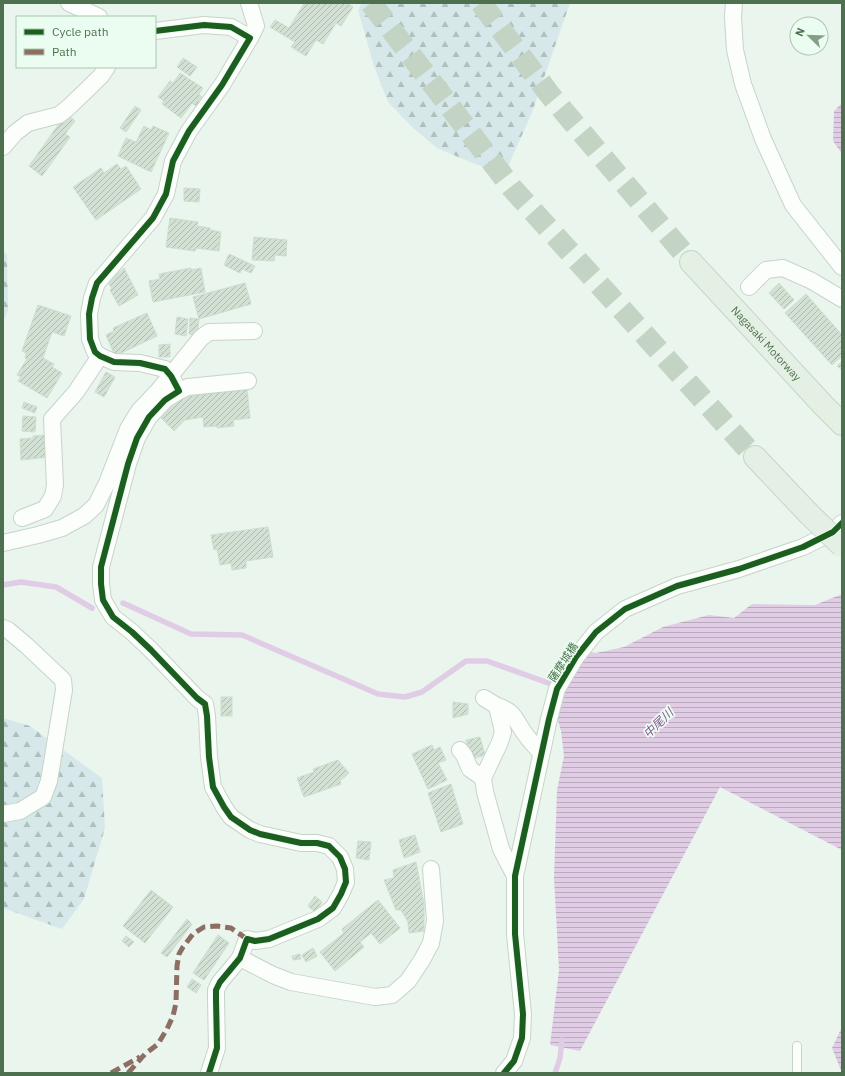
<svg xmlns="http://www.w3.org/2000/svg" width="845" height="1076" font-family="'IBM Plex Sans','Noto Sans JP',sans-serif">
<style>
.forest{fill:url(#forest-firs)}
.water{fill:url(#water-rules)}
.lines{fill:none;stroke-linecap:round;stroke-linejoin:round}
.stream{stroke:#e0cde5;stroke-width:5.5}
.building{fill:url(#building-hatch);stroke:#cdddcf}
.highway-tunnel{stroke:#c3d4c5;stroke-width:22;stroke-dasharray:22 11;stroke-linecap:butt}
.lane-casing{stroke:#c7d4c9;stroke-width:10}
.street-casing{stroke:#c7d4c9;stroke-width:18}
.highway-casing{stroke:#c7d4c8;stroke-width:24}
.lane{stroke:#fcfefc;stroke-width:8}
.street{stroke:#fcfefc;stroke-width:16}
.highway{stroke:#e5f0e5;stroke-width:22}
.highway-bridge-casing{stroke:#c7d4c8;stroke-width:24;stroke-linecap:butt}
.highway-bridge{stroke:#e5f0e5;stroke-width:22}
.quiet{stroke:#8d6e63;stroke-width:5;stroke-dasharray:10 5;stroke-linecap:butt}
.cycleway-casing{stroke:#ebfdf0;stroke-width:8}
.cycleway{stroke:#1b5e20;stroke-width:6}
.labels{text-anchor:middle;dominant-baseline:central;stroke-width:3.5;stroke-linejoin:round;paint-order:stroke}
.street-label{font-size:11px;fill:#4d714e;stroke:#ebfdf0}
.water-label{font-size:12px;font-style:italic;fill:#8b5396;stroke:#ebfdf0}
</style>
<defs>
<pattern id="forest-firs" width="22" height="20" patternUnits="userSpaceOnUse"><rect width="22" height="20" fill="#d6e8e9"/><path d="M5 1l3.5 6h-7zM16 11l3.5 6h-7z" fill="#b0c0bf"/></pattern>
<pattern id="water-rules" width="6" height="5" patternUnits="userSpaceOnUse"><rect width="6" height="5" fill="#e0cde5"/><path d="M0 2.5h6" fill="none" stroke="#b8abbc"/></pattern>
<pattern id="building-hatch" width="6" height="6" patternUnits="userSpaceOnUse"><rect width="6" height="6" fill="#d2e1d4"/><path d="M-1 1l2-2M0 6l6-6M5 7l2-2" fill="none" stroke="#adbbae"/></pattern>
</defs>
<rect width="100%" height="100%" fill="#eaf5ed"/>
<g class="forest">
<path d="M362,3H570L531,115L505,173L475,164L437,148L412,127L388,102L374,66L358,10Z"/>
<path d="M3,251L7,255L8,310L3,322Z"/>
<path d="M3,718L30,726L102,778L105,828L84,899L62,929L3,908Z"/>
</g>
<g class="water">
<path d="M842,103V154L833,141L834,111Z"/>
<path d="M842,594V850L720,787L580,1051L550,1045L559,970L554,878L557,790L564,756L561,731L549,689L557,669L572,656L585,652L596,653L624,647L663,627L709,615L734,618L752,604L815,605Z"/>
<path d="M842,1027V1073L832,1048Z"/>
</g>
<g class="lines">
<g class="stream">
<path d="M3,585L21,582L56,587L92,608"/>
<path d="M123,603L191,634L242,635L378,694L405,697L422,692L466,661H487L551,684"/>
<path d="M555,1073L560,1058L562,1040"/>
</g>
</g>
<g class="building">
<path d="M302,3H347L353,7L341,26L336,23L323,44L316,40L306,56L291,47L295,42L270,27L275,20L289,28L304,4Z"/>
<path d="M183,58L197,67L190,76L177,67Z"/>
<path d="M180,73L203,88L199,94L202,97L196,106L192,103L181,118L162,104L164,101L158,97L170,81L173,83Z"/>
<path d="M135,106L141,110L126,132L120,128Z"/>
<path d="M66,114L75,121L65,134L70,137L42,176L29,166Z"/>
<path d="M144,126L151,130L153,126L169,133L151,172L118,156L126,138L136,142Z"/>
<path d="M117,164L121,169L126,166L141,189L96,220L73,187L101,168L104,173Z"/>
<path d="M184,188L200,189L199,202L184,201Z"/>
<path d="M170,218L198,222L197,226L210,228V230L221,232L219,251L196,248L195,251L166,247Z"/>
<path d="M254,237L287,240L286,256L275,255L274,261L252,260Z"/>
<path d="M229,254L255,266L251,273L242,269L240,273L224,265Z"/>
<path d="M124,268L138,295L119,306L110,290L112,289L108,282Z"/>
<path d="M191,268V270L201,268L205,292L153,302L149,281L160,279L159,274Z"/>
<path d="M245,283L251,304L199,319L193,297Z"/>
<path d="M779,283L794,300L784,309L769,293Z"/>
<path d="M806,294L842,335V356L832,365L785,313Z"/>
<path d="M38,305L71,316L64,336L52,332L43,358L54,364L52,367L62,373L47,398L18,381L21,377L17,375L27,359L25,358L26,353L22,351Z"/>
<path d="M147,313L157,336L115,356L106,335L114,331L113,328Z"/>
<path d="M177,317L188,319L186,336L175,334Z"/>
<path d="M190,318L199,319L197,335L189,334Z"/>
<path d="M170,344V357H159V345Z"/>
<path d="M842,361V370L837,366Z"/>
<path d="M106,372L115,377L104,397L95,392Z"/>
<path d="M247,389L250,418L233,420L234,426L217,428V426L204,427L203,417L185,420L174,431L161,418L181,397Z"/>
<path d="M24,402L37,407L35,413L22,408Z"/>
<path d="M23,416L36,417L35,432L22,431Z"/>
<path d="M47,435L49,457L21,460L20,439L33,438V436Z"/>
<path d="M268,527L273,557L246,561V568L232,570L231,563L220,565L217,549L214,550L211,535Z"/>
<rect x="221" y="697" width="11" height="19"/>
<path d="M453,702L468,704V714L453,718Z"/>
<path d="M480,737L485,755L471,759L466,740Z"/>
<path d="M432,745L434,750L440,747L446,760L438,763L447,780L428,789L412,754Z"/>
<path d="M338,760L349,773L340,781L341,784L304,797L297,778L314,772L313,769Z"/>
<path d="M451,784L463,824L441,832L428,793Z"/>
<path d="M415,835L420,852L404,858L399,840Z"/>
<path d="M358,841L371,842L369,860L356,858Z"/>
<path d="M416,862L424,904V931L409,933L408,922L401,910H396L384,880L394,878L393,870Z"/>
<path d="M151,890L173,907L145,943L123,926Z"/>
<path d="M315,896L322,902L315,912L308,906Z"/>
<path d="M378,900L400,928L380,944L371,933L360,942L364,947L335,971L320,952L344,933L342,929Z"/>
<path d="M187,919L192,924L167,957L161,953Z"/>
<path d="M218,935L229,943L204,980L193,973Z"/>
<path d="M126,936L134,942L129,947L122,941Z"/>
<path d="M313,948L317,956L306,962L302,955Z"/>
<path d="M300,954L301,959L293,960L292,956Z"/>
<path d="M192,979L201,985L196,993L187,987Z"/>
</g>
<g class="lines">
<g class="highway-tunnel">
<path d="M371,3L512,188L755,457"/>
<path d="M481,3L550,95L691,262"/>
</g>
<defs>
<path id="lane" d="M797,1046V1073"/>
<g id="street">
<path d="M69,3L99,17"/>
<path d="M249,3L256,26L250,38"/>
<path d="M734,3L733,17L735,50L743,84L763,139L793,205L842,267"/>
<path d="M155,31L204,25L231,27L250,38L222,85L189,131L173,161L166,194L153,218L97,283L92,298L89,314L90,339L95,352L100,356L114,362L140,363L165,369L171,376L179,391L165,400L149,417L137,438L128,464L101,567V584L103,600L113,617L132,632L151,650L197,698L205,704L207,716L209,757L213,787L224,807L231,817L250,830L260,834L301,843H317L329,846L340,857L345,869L346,882L341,894L333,908L318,919L269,939L255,941L247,939L240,958L220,982L216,990V999L217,1048L209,1073"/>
<path d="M3,147L15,133L28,123L59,115L69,107L101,76L107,67"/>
<path d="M749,287L766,270L783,268L812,281L842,299"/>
<path d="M179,391L188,387L248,381"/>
<path d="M22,518L45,509L53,496L55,485L52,419L76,392L100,356"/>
<path d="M3,543L38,535L62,528L84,516L96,505L107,483L128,429L139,411L158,391L201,338L209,332L254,331"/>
<path d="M3,628L8,630L27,646L63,680L64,690L49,781L43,797L20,811L3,814"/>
<path d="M484,698L497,706L503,732L500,742L483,778L485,792L501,849L515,876"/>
<path d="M497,706C514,711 514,718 523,731C528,739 535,746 541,753"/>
<path d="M460,750L464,755L470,769L483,778"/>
<path d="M240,958L273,975L291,982L375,997L392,995L408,981L422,960L431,943L435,921L431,869"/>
<path d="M504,1073L514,1061L522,1038L523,1014L515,934V876L549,719L557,689L576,657L596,632L625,609L677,586L739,569L803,547L833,532L842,523"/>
</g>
<g id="highway">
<path id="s1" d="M691,262L824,406L842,424"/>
<path d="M755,457L808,513"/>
</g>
</defs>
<use href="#lane" class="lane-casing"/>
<use href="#street" class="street-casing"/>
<use href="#highway" class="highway-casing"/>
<use href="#lane" class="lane"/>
<use href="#street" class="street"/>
<use href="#highway" class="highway"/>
<defs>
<path id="highway-bridge" d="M808,513L842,546"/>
</defs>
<use href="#highway-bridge" class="highway-bridge-casing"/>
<use href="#highway-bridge" class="highway-bridge"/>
<g class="quiet">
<path d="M111,1073L140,1057"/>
<path d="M128,1073L145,1054L158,1044L167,1029L173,1016L176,1003L177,966L179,954L183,947L193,934L204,927L217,926L231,928L247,939"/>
</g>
<defs>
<g id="cycleway">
<path d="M155,31L204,25L231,27L250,38L222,85L189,131L173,161L166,194L153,218L97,283L92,298L89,314L90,339L95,352L100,356L114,362L140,363L165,369L171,376L179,391L165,400L149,417L137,438L128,464L101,567V584L103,600L113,617L132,632L151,650L197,698L205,704L207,716L209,757L213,787L224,807L231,817L250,830L260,834L301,843H317L329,846L340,857L345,869L346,882L341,894L333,908L318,919L269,939L255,941L247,939L240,958L220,982L216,990V999L217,1048L209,1073"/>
<path d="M504,1073L514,1061L522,1038L523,1014L515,934V876L549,719L557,689L576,657L596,632L625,609L677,586L739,569L803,547L833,532L842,523"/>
</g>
</defs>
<use href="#cycleway" class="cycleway-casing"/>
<use href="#cycleway" class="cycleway"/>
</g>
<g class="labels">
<g class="street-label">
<text stroke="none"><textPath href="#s1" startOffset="111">Nagasaki Motorway</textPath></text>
<text transform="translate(563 662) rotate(-57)">薩摩城橋</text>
</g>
<g class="water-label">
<text transform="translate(658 723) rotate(-44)">中尾川</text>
</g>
</g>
<rect width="845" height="1076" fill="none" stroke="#4d714e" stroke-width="8"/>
<rect x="16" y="16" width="140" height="52" fill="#ebfdf0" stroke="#acc5af"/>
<rect x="24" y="29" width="20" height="6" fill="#1b5e20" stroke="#acc5af"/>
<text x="52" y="36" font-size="12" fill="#4d714e">Cycle path</text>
<rect x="24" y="49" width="20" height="6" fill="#8d6e63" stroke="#acc5af"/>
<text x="52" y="56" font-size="12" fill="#4d714e">Path</text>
<g transform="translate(809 36) rotate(293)"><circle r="19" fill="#ebfdf0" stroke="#acc5af"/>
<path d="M0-3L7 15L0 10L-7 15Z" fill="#849f86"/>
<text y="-6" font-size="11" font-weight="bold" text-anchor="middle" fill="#4d714e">N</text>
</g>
</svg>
